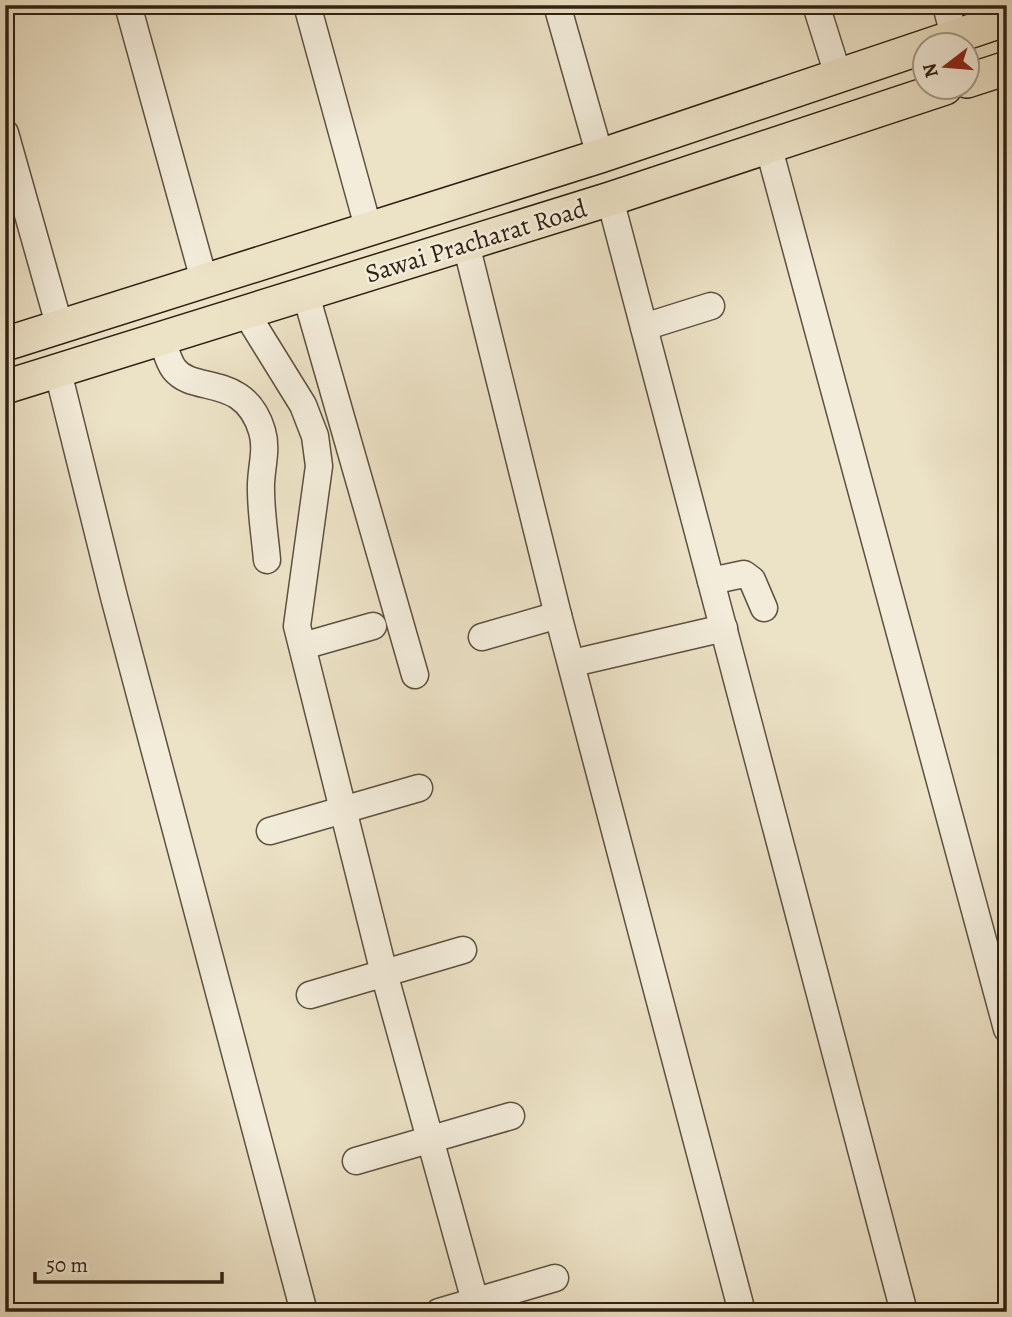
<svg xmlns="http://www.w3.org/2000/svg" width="1012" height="1317" font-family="Alegreya,serif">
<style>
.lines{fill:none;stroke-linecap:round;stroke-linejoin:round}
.minor-casing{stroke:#5e5140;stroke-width:29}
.major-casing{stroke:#2f2113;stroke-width:36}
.minor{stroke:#f3ecda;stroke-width:26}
.major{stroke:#ece2c6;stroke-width:33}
.labels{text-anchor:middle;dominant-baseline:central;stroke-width:5;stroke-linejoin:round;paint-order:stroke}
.street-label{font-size:26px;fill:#2f2113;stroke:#f3ecda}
</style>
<rect width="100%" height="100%" fill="#ece2c6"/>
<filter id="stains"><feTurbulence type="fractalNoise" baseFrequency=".00286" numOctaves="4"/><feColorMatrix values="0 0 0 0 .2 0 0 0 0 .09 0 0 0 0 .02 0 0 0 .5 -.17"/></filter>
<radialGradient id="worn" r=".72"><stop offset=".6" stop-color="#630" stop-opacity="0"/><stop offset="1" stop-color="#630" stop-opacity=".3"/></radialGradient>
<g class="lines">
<defs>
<g id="minor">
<path d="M128,5L204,280"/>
<path d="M307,5L368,227"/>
<path d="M557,5L600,156"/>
<path d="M816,5L838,75"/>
<path d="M946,5L954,36"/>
<path d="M5,133L60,328"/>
<path d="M768,145L1007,1029"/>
<path d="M610,199L904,1312"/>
<path d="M466,244L558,615L742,1312"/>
<path d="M306,295L415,675"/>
<path d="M246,313L303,405L315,436L319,466L297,626L384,973L478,1312"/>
<path d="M644,327L711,306"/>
<path d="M162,339C165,348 168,361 174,369C194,395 244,372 262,431C268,451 260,470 261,490C261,513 265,537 267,560"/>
<path d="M58,372L114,597L304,1312"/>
<path d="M711,581L744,574L752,580L764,608"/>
<path d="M482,637L558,615"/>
<path d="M303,646L373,626"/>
<path d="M573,663L724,628"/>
<path d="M270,831L419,788"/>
<path d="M310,995L463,950"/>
<path d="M356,1161L511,1116"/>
<path d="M439,1312L555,1278"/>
</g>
<g id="major">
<path d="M967,81L1007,68"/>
<path d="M5,344L600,156L1007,19"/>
<path d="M5,387L610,199L945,88"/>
</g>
</defs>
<use href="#minor" class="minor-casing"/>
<use href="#major" class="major-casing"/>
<use href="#minor" class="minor"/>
<use href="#major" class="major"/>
</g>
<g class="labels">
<g class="street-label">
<text transform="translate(476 241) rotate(-17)">Sawai Pracharat Road</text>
</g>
</g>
<rect width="1012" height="1317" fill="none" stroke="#ece2c6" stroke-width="28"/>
<rect x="7" y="7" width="998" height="1303" fill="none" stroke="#2f2113" stroke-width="3.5"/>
<rect x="14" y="14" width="984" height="1289" fill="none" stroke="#2f2113" stroke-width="2"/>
<g transform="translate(946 66) rotate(254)"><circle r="33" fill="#f3ecda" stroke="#a59b8a" stroke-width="2"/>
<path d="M0-5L12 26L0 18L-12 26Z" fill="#8f2418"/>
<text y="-10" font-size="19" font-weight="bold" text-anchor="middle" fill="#2f2113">N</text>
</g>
<path d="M35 1272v10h187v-10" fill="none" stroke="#2f2113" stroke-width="3.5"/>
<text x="46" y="1272" font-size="21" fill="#2f2113" stroke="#f3ecda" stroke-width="5" paint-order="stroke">50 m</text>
<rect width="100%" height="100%" filter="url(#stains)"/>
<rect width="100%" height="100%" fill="url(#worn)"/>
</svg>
